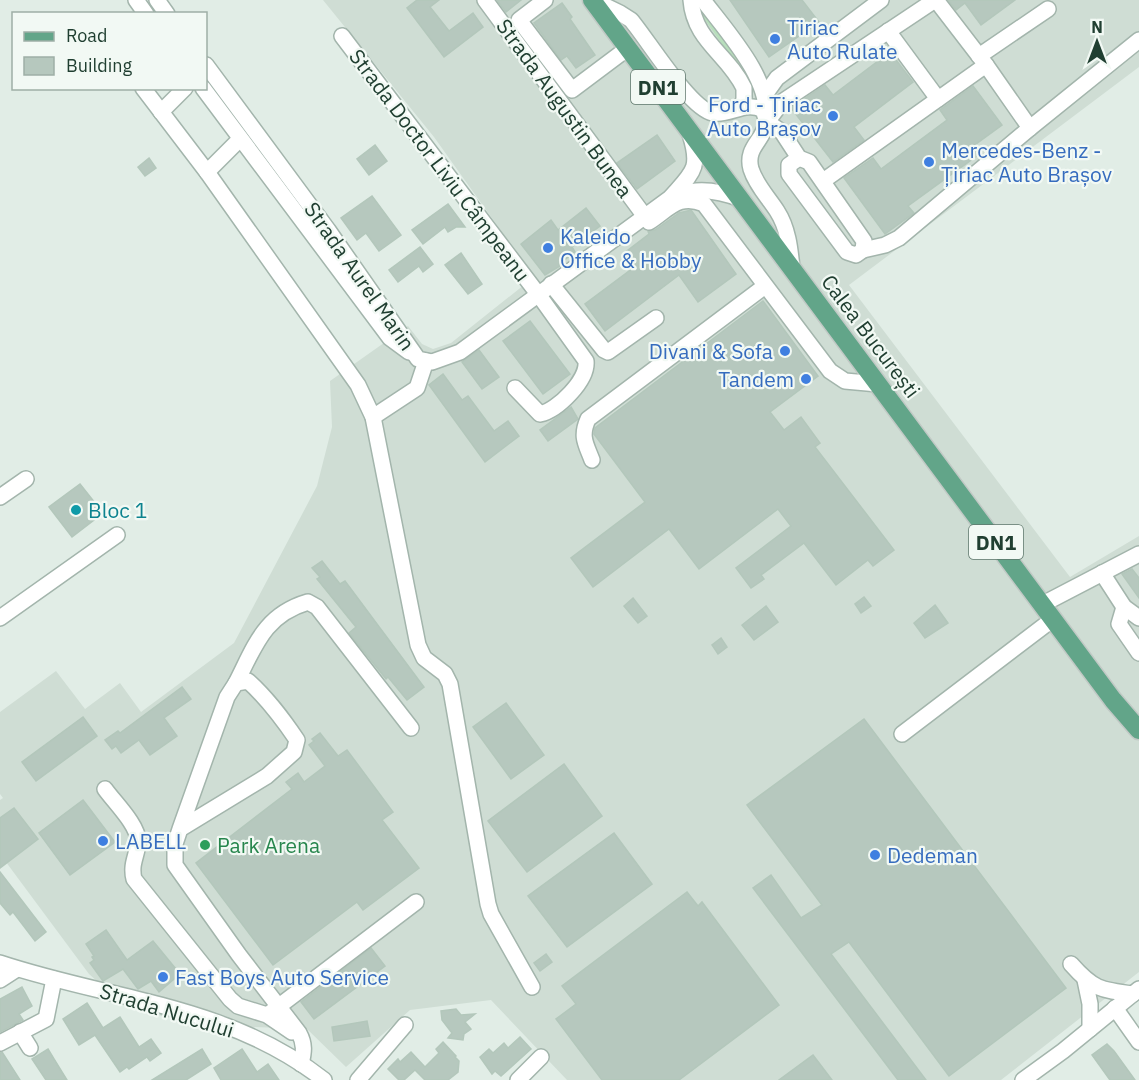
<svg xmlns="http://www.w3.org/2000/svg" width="1139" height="1080" font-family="'IBM Plex Sans',sans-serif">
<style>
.built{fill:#cfddd4}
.green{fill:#b8dfbc}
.building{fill:#b6c8be;stroke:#b3c7bb;stroke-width:1.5}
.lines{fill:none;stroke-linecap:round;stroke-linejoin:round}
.minor-casing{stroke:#a3b5ac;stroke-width:18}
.major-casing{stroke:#c1c9c5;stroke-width:21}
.minor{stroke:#fff;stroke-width:15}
.major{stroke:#62a589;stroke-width:18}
.shop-dot{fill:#3f7fe0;stroke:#f2f9f4;stroke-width:2}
.culture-dot{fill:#0f9aa8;stroke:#f2f9f4;stroke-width:2}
.leisure-dot{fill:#2e9e5b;stroke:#f2f9f4;stroke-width:2}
.labels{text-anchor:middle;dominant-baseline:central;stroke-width:4.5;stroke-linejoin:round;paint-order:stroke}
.shield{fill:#f2f9f4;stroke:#5f776c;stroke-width:1.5}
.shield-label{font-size:20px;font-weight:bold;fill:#203f31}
.shop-label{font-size:21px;fill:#366cbe;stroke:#f2f9f4;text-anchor:start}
.street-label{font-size:21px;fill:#203f31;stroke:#f2f9f4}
.culture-label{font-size:21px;fill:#0d838f;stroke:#f2f9f4;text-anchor:start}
.leisure-label{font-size:21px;fill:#27864d;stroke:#f2f9f4;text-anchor:start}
</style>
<rect width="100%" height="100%" fill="#e1ede6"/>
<path class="built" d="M323,0H1139V67L849,285L1070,577L1139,536V972L1001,1080H567L491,1000L410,1010L346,1067L307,1029L198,1025L126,1007L89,974L0,854V800L3,798L0,794V712L56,671L85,709L120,683L141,712L234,643L317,486L332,427L330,381L408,326L422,344L433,349L451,343L534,277L434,137Z"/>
<path class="green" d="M705,11L753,77L747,80L701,14Z"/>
<g class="building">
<path d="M417,0H439L430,7L449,31L473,13L483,27L444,57L407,8Z"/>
<path d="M497,0H521L506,12Z"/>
<path d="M730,0H802L819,22L769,57Z"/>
<path d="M948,0H1015L981,25L965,3L956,10Z"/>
<path d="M562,3L572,17L570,19L595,55L576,68L567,56L561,60L534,23Z"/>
<path d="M890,52L913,82L854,127L864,140L833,162L791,108L825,85L833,95Z"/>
<path d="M973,86L1002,125L972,147L978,155L908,206L914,213L885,234L844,178L873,158L881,169L947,120L940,110Z"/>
<path d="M657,135L675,161L637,189L617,163Z"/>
<path d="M375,145L387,161L369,175L357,159Z"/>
<path d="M149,158L156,168L145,176L138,167Z"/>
<path d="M372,196L401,235L379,251L366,233L357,240L341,218Z"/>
<path d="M448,204L465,227H456L448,232L445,227L423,244L412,230Z"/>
<path d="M586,208L600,226L572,247L575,252L559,264L560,266L545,275L521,244L551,220L558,230Z"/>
<path d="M691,210L736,274L698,302L679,275L605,331L585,304L633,268L623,254L649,234L648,231L655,230L679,213Z"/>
<path d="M420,247L433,264L423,272L419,266L398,282L389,270Z"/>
<path d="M461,253L482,284L468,294L445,265Z"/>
<path d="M763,301L818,376L770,412L784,430L801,417L820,443L815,447L894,550L873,566L868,560L836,585L804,543L761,575L764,579L751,588L736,568L791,526L778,509L699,569L669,529L593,587L571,558L645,502L594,434L595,428Z"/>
<path d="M530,321L570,374L543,394L503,341Z"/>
<path d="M479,350L499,377L482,389L462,362Z"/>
<path d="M443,374L462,400L468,396L494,431L508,421L519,436L485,462L429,385Z"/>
<path d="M571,407L578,419L548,441L540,430Z"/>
<path d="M80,484L103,513L72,537L49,507Z"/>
<path d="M322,561L340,584L345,581L424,687L407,700L388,677L386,679L349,633L356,627L317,579L320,577L312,568Z"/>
<path d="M1132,569L1139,578V598L1122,574Z"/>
<path d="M864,597L871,606L861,613L855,604Z"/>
<path d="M633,598L647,616L638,623L624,606Z"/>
<path d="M935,605L948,623L925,638L914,623Z"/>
<path d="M766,606L778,622L754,640L742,625Z"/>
<path d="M721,638L727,647L718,654L712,645Z"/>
<path d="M182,687L191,699L164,718L177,736L150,755L139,740L121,753L116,746L112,749L105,740L118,731L120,733Z"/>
<path d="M506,703L544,755L511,779L473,727Z"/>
<path d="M83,717L97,736L36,781L22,762Z"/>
<path d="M864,719L1066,988L949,1076L849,942L831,954L926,1080H898L753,888L771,875L801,918L822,905L747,805Z"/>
<path d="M320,733L338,756L347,750L393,812L382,820L419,868L363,910L357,902L273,965L196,863L292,789L286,782L298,773L304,782L325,766L309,745L314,741L312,739Z"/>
<path d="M564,764L602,816L527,872L488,821Z"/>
<path d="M83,800L115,842L70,875L39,833Z"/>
<path d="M14,808L38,839L0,868V818Z"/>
<path d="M614,833L652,884L567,947L528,896Z"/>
<path d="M0,872L46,932L35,941L13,912L10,915L0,903Z"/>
<path d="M687,892L698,906L702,902L779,1005L679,1080H602L556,1019L576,1004L562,986Z"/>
<path d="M106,930L127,960L153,941L180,974L159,992L151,981L138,989L123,969L103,981L90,963L94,960L92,957L94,956L86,944Z"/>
<path d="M371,948L385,966L314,1019L301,1002Z"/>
<path d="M546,954L552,962L540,971L534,963Z"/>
<path d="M22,987L32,1006L19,1014L23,1020L0,1032V999Z"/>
<path d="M87,1003L103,1028L120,1017L139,1047L151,1039L161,1053L150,1061L147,1057L129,1069L127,1067L120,1072L95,1035L79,1045L63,1019Z"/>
<path d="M456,1009L461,1015L475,1014L465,1022L471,1029L464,1034L463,1040L448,1038L452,1033L442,1020L441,1011Z"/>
<path d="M367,1021L370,1036L334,1041L332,1027Z"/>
<path d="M520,1037L531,1049L501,1076L495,1071L492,1074L480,1057L489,1049L493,1053L504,1043L508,1048Z"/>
<path d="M443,1042L456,1056L455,1057L459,1061L458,1072L448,1080H425L415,1070L404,1080H399L388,1069L398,1059L400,1062L411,1052L425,1067L439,1053L436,1049Z"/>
<path d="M1107,1044L1114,1051L1135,1080H1110L1092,1055Z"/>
<path d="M48,1049L54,1059L67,1080H46L32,1059Z"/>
<path d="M202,1049L211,1064L186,1080H152Z"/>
<path d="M242,1049L257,1072L268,1064L279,1080H221L214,1068Z"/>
<path d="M2,1052L20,1080H0V1053Z"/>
<path d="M813,1055L832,1080H779Z"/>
</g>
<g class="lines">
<defs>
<g id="minor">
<path d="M136,0L146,14"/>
<path d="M157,0L167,14"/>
<path d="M485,0L649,222C669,209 679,193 704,204L830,371L845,381L878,384"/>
<path d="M545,0L519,20L572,90L628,48"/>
<path d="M593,0L620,13L631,20C648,40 690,109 713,113C731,116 745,100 763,110L767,122L782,132L799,158L809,162L864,241L863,250L856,255L847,252L789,174V165L799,158"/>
<path d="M691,0C694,41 728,54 744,88V102L737,108"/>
<path d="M703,0C727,32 773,81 766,123C764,141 745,147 751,169C756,185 768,197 777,211C788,228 790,248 792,268"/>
<path d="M888,31L938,99"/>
<path d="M342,36L538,294L586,361C588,380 558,410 540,414L515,388"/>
<path d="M979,56L1048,9"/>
<path d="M206,65L328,230L418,359L432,362L460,352L670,198C693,172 701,169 690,134"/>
<path d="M986,65L1030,128"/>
<path d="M143,88L207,172L358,385L373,417L418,645L424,658L445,674L450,684L488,904L491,914L532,987"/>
<path d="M203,88L390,338L409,352"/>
<path d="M765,101L767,92L777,78L881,0"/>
<path d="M161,112L185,88"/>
<path d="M767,122L782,102L935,0"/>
<path d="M207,172L240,139"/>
<path d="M823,181L986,65L936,0"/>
<path d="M681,194C701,187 723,192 741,199"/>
<path d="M863,250L885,245L899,238L1030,128L1139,40"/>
<path d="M551,284L604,350L608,352L656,318"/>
<path d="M373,417L417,388L426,361"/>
<path d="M592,460C586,444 580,437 588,419L765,286"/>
<path d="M0,497L26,479"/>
<path d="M1102,573L1124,607L1139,618"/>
<path d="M1043,604L1139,554"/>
<path d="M1124,607L1119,624L1139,653"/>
<path d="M0,618L117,535"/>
<path d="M236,683C255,646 264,615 308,602L317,607L411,728"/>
<path d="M902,734L1053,619"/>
<path d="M105,789C115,803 138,825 138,841C138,855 130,863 134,879L230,999L238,1006L267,1015L292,1032"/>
<path d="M180,829L227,697L236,683L248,681C268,699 282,718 297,740L294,752L267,776L180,829L175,844V865L239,955L299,1033C305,1044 304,1052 301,1064"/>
<path d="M0,963C111,1000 227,1004 324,1080"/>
<path d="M1071,964C1093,989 1100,990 1133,994"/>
<path d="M0,980L17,969"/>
<path d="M1085,980L1090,1004V1029"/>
<path d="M1115,1008L1139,1042"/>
<path d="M270,1013L416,902"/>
<path d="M20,1032L30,1048"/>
<path d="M0,1043L46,1019L54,979"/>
<path d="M358,1080L405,1025"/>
<path d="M518,1080L541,1057"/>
<path d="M1023,1080L1063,1051L1139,989"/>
</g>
<path id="major" d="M592,0L1113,700L1139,730"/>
</defs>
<use href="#minor" class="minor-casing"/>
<use href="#major" class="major-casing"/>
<use href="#minor" class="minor"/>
<use href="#major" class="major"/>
</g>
<g class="shop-dot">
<circle cx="775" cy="39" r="6"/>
<circle cx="833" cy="116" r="6"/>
<circle cx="929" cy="162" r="6"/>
<circle cx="548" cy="248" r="6"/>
<circle cx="785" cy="351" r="6"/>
<circle cx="806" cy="379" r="6"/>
<circle cx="103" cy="841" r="6"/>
<circle cx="875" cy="855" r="6"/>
<circle cx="163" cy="977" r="6"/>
</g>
<circle class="culture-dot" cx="76" cy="510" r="6"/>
<circle class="leisure-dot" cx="205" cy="845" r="6"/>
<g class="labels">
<g class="shield">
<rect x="631" y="70" width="54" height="34" rx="4.5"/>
<rect x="969" y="525" width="54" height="34" rx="4.5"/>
</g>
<g class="shield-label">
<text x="658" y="87">DN1</text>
<text x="996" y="542">DN1</text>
</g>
<g class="shop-label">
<text x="787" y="27">Tiriac<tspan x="787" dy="24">Auto Rulate</tspan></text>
<text x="821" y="104" text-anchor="end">Ford - Țiriac<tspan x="821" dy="24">Auto Brașov</tspan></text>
<text x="941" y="150">Mercedes-Benz -<tspan x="941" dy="24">Țiriac Auto Brașov</tspan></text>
<text x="560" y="236">Kaleido<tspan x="560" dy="24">Office &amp; Hobby</tspan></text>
<text x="773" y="351" text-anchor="end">Divani &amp; Sofa</text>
<text x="794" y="379" text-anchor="end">Tandem</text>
<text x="115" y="841">LABELL</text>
<text x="887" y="855">Dedeman</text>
<text x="175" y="977">Fast Boys Auto Service</text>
</g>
<g class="street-label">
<text transform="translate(565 108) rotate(54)">Strada Augustin Bunea</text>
<text transform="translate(440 165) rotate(53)">Strada Doctor Liviu Câmpeanu</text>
<text transform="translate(360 276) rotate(55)">Strada Aurel Marin</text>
<text transform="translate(871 336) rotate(53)">Calea București</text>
<text transform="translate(167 1010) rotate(17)">Strada Nucului</text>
</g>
<g class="culture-label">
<text x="88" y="510">Bloc 1</text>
</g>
<g class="leisure-label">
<text x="217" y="845">Park Arena</text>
</g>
</g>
<rect x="12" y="12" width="195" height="78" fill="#f2f9f4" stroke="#9eafa6" stroke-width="1.5"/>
<rect x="24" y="32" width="30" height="9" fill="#62a589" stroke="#9eafa6" stroke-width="1.5"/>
<text x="66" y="42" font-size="18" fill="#203f31">Road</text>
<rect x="24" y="57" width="30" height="18" fill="#b6c8be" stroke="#9eafa6" stroke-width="1.5"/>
<text x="66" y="72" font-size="18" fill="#203f31">Building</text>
<g transform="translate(1097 42)" stroke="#f2f9f4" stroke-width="4.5" paint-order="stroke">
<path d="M0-4.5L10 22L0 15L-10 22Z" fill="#203f31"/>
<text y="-9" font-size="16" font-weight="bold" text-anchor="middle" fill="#203f31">N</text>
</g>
</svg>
